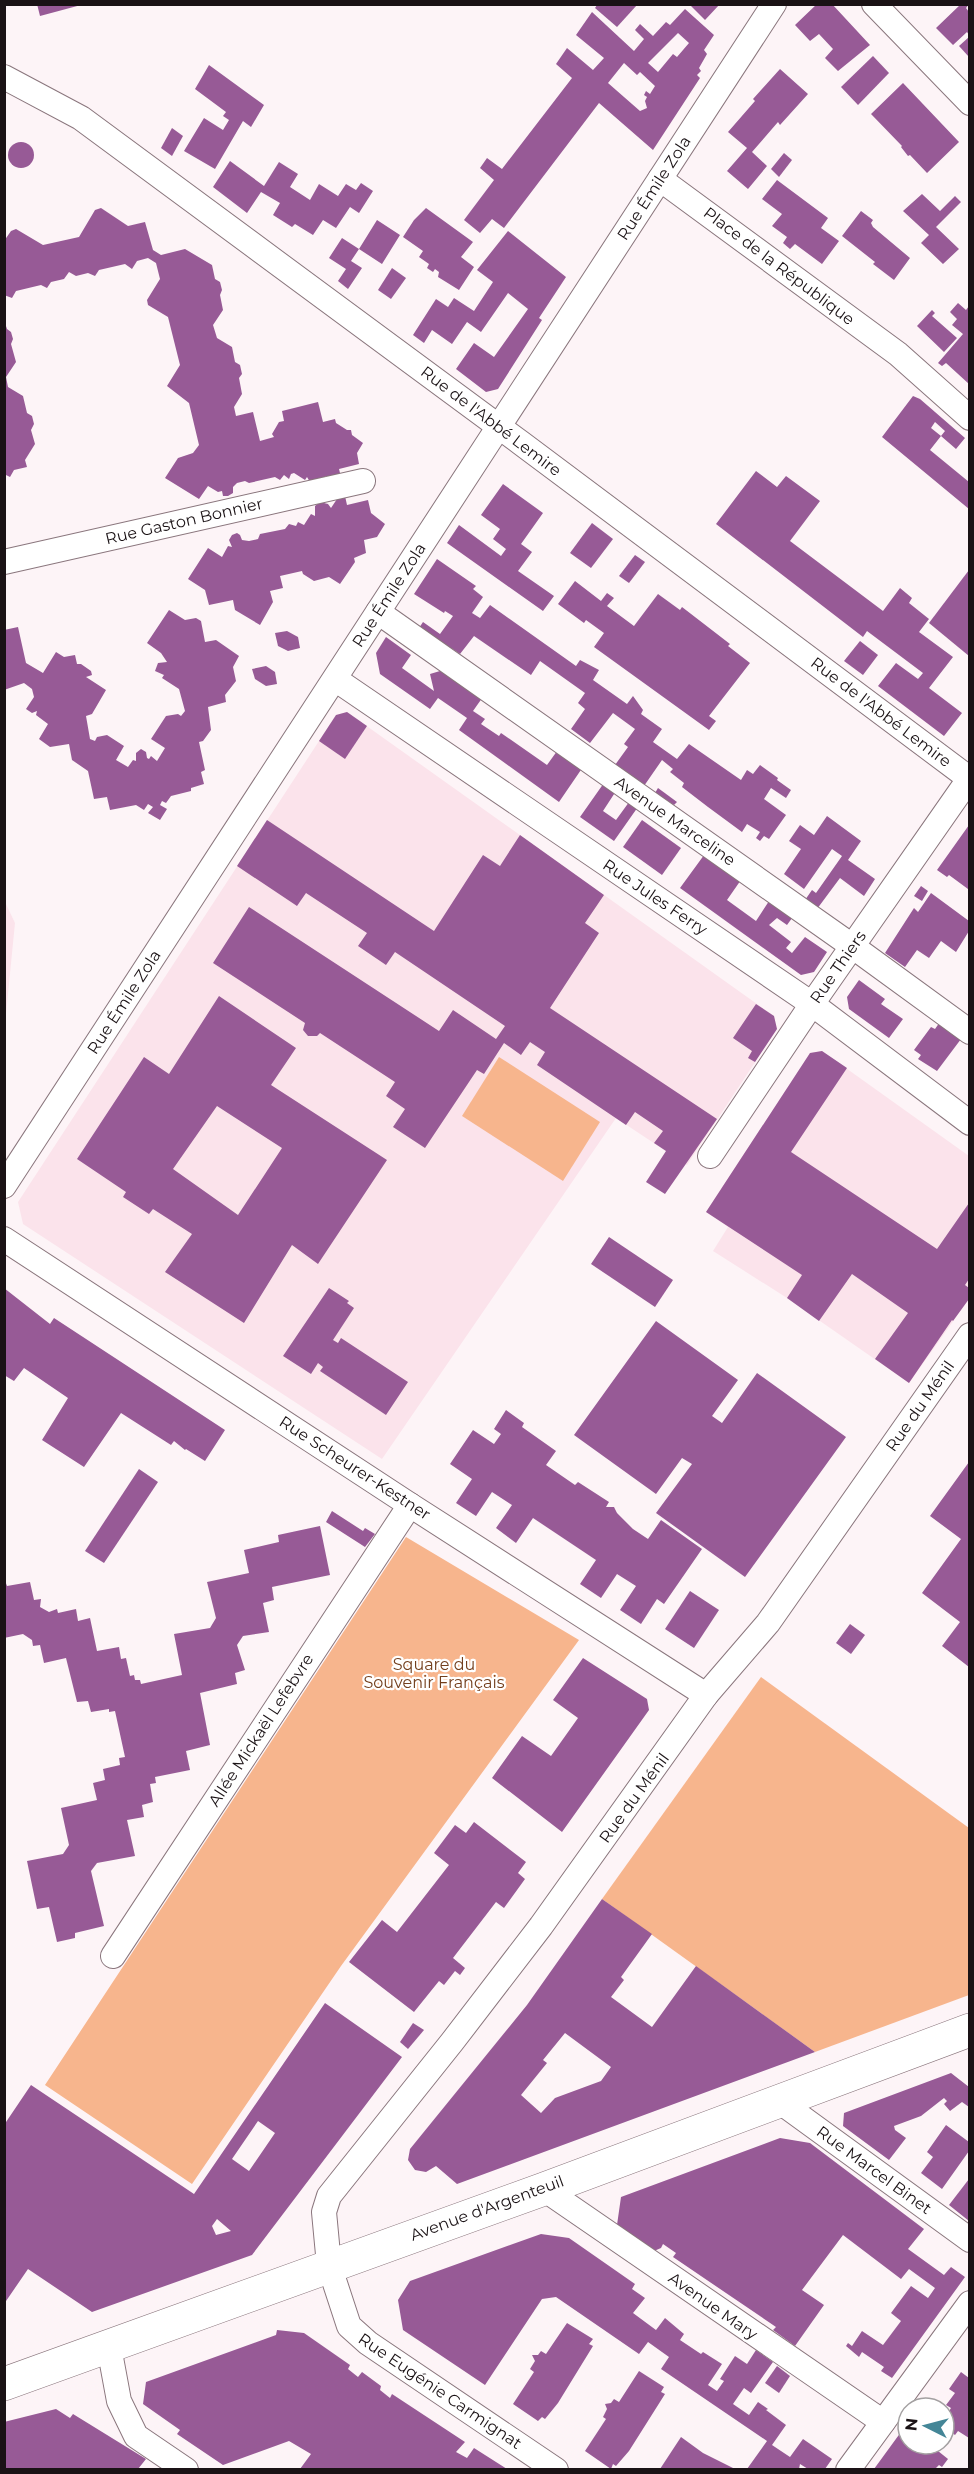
<svg xmlns="http://www.w3.org/2000/svg" width="974" height="2474" font-family="Montserrat,sans-serif">
<style>
.built{fill:#fbe3eb}
.green{fill:#f7b58d}
.building{fill:#975a96;fill-rule:evenodd}
.lines{fill:none;stroke-linecap:round;stroke-linejoin:round}
.street-casing{stroke:#8a767d;stroke-width:26}
.secondary-casing{stroke:#8a767d;stroke-width:34}
.street{stroke:#fff;stroke-width:24}
.secondary{stroke:#fff;stroke-width:33}
.labels{text-anchor:middle;dominant-baseline:central;stroke-width:4.5;stroke-linejoin:round;paint-order:stroke}
.street-label{font-size:16px;fill:#1a1215;stroke:#fff}
.park-label{font-size:16px;fill:#733f1d;stroke:#fff}
</style>
<rect width="100%" height="100%" fill="#fdf4f7"/>
<g class="built">
<path d="M347,712L774,1016L777,1029L687,1165L616,1118L382,1459L23,1224L18,1202L336,715Z"/>
<path d="M5,902L15,923L5,1024Z"/>
<path d="M822,1051L969,1156V1299L909,1383L787,1298L713,1251L728,1227L706,1212L810,1053Z"/>
</g>
<g class="green">
<path d="M499,1057L600,1122L563,1181L462,1116Z"/>
<path d="M406,1537L579,1640L341,1966L192,2184L45,2085Z"/>
<path d="M761,1677L969,1828V1995L815,2052L602,1899Z"/>
</g>
<g class="building">
<path d="M37,4H81V5L40,16Z"/>
<path d="M689,4H720L705,20Z"/>
<path d="M817,4H832L870,45L838,71L825,58L833,49L819,34L810,41L795,25Z"/>
<path d="M961,4H969L966,8L969,12V35L967,32L953,45L936,28Z"/>
<path d="M597,5H637L617,27L595,8Z"/>
<path d="M685,9L714,35L704,50L707,54L699,68L701,71L697,75L700,78L653,150L599,103L504,228L492,219L480,233L464,220L494,180L480,168L487,158L502,169L572,78L556,64L567,48L593,70L604,58L576,35L592,12L634,51L644,39L635,30L640,24L653,36L666,22L670,25ZM678,33L689,43L677,57L673,54L658,72L648,63ZM624,63L637,75L640,72L655,86L650,94L646,91L644,95L647,97L645,101L647,108L640,111L608,83Z"/>
<path d="M969,37V57L959,46Z"/>
<path d="M873,56L889,73L858,105L841,87Z"/>
<path d="M209,65L264,105L251,127L243,121L215,169L184,151L204,118L223,130L229,120L223,116L226,112L195,89Z"/>
<path d="M780,69L808,94L780,125L778,122L752,152L767,166L748,189L727,171L747,148L728,132L755,101L753,99Z"/>
<path d="M903,83L959,142L927,173L910,155L908,156L901,147L902,146L871,114Z"/>
<path d="M172,128L183,136L172,156L161,148Z"/>
<circle cx="21" cy="155" r="13"/>
<path d="M784,153L792,160L779,177L771,169Z"/>
<path d="M230,161L264,186L279,162L298,174L290,187L310,200L319,184L338,196L346,184L356,190L361,183L373,191L359,213L350,207L336,228L323,220L313,235L295,224L292,227L273,215L280,203L261,192L247,213L213,187Z"/>
<path d="M777,180L828,218L821,228L839,241L822,264L795,244L790,249L783,243L787,237L772,226L782,214L762,199Z"/>
<path d="M922,194L940,211L955,196L961,202L936,227L959,249L943,264L921,243L929,235L903,211Z"/>
<path d="M101,208L128,226L145,222L153,250L161,255L185,249L212,265L215,279L220,282L222,290L220,295L223,310L213,325L217,338L232,347L235,362L240,365L242,374L239,378L242,394L234,407L236,416L253,412L260,441L274,437L272,434L279,422L284,421L282,411L318,402L323,422L335,419L336,423L347,430H351L352,435L363,443L357,453L359,464L339,469L341,477L333,479L325,476V480L310,482L307,477L305,480L294,473L291,474L289,479L284,475L280,480L275,477L249,483L245,481L237,483L233,487V493L228,496H223L222,491L218,492L208,486L199,499L165,478L178,458L193,453L199,445L189,403L167,386L180,365L168,317L148,305L147,300L160,279L156,263L148,258L137,261L132,269L125,264L99,270L95,276L88,273L76,276L69,272L64,279L51,282L47,288L41,285L16,291L12,298L4,295V241L11,231L16,229L43,245L79,237L95,210Z"/>
<path d="M426,208L473,242L461,257L474,267L459,290L438,277L439,272L435,269L433,272L427,268L429,264L419,257L423,251L403,237L414,220Z"/>
<path d="M861,211L873,220L871,223L873,227L910,258L894,280L873,264L875,262L842,236Z"/>
<path d="M377,220L400,235L382,264L359,249L351,261L362,268L348,289L338,281L346,269L329,258L342,238L359,249Z"/>
<path d="M508,231L566,277L539,318L542,320L498,389L486,392L456,369L474,343L494,357L528,309L508,293L481,332L467,322L452,344L432,330L424,343L413,335L436,299L448,307L454,298L474,311L493,282L477,270Z"/>
<path d="M392,268L406,278L391,299L378,290Z"/>
<path d="M958,303L966,310L969,306V384L946,363L942,366L938,363L963,334L952,325L957,319L950,312Z"/>
<path d="M932,310L935,313L932,316L957,338L944,352L917,326Z"/>
<path d="M4,320L7,329L11,332L13,339L11,344L16,362L6,377L8,387L23,396L27,413L32,416L34,424L31,430L35,444L25,460L27,467L14,470L10,477L4,474Z"/>
<path d="M913,396L920,399L965,438L956,449L941,436L930,450L969,482V509L882,437ZM935,422L945,431L941,436L931,428Z"/>
<path d="M756,471L777,487L786,476L820,501L790,541L883,611L900,588L912,598L909,603L929,619L919,632L953,657L929,688L962,713L944,736L878,686L896,663L918,679L923,673L867,631L863,637L716,524Z"/>
<path d="M503,484L543,513L521,544L532,552L518,571L554,596L543,611L447,543L459,525L501,556L506,549L493,539L500,529L481,515Z"/>
<path d="M345,496L347,505L368,500L371,513L385,524L377,537L364,540L366,553L354,558L355,562L340,584L329,577L314,581L303,574L302,571L280,576L283,588L270,591L273,602L260,625L235,610L233,600L209,605L205,590L188,579L208,548L222,557L228,546L232,547L229,540L232,535L237,533L240,535L242,540L249,541L258,539L260,534L285,529L289,524L296,526L298,522L304,525L311,514L315,516V506L320,502L328,504L331,508L337,499Z"/>
<path d="M592,523L613,539L591,568L570,553Z"/>
<path d="M635,555L645,562L629,583L619,576Z"/>
<path d="M437,559L476,586L473,589L483,597L472,613L480,618L490,605L576,666L580,660L599,670L593,680L627,704L633,696L643,710L641,714L662,729L653,742L677,759L689,744L741,780L747,770L753,774L760,765L778,778L777,780L791,790L786,798L771,788L764,799L786,815L769,839L764,836L760,841L756,838L760,832L747,824L742,832L708,807L682,787L684,783L670,772L673,769L662,760L644,786L615,765L628,747L624,744L635,729L613,713L590,743L571,729L585,709L578,703L585,693L540,661L531,675L474,636L460,654L451,648L445,655L415,634L423,622L440,634L453,616L445,611L444,613L414,594Z"/>
<path d="M969,570V656L929,623Z"/>
<path d="M575,581L601,601L607,593L614,598L607,606L634,626L658,594L680,610L682,607L730,644L728,646L750,663L709,716L716,721L709,730L594,647L604,633L586,620L584,623L558,604Z"/>
<path d="M169,610L185,620L196,618L201,621L205,642L216,640L239,656L233,667L236,681L225,695L226,702L208,707L211,730L203,741L199,742L205,770L201,772L204,784L191,788V791L171,796L166,803L162,801L160,805L167,809L160,820L148,813L153,807L148,804L144,810L136,805L110,810L107,797L94,799L88,771L72,760L69,744L50,747L39,739L48,724L36,715L37,711L32,713L26,709L34,697L32,689L24,683L4,690V630L18,627L26,663L43,673L56,652L64,657L75,655L77,664H81L91,671L92,675L86,677L106,690L92,714L86,716L90,739L95,741L97,737L107,735L124,746L116,760L128,767L133,760L136,761V753L141,749L146,752L147,758L149,759L151,756L157,761L165,748L151,739L166,716L178,714L181,716L185,711L179,689L162,678L164,675L155,671L158,663L167,662L161,653L147,643Z"/>
<path d="M287,631L298,637L300,648L288,651L278,646L275,633Z"/>
<path d="M386,637L411,655L402,668L434,691L430,674L450,668L485,694L473,711L485,719L481,724L499,736L501,733L547,765L560,747L585,764L559,802L459,730L467,718L438,698L430,709L380,674L376,653Z"/>
<path d="M860,641L878,655L863,675L844,661Z"/>
<path d="M266,666L275,672L277,684L266,686L255,679L252,669Z"/>
<path d="M347,712L367,726L345,759L319,741L336,715Z"/>
<path d="M606,780L618,788L603,811L616,820L632,798L640,804L614,841L580,817Z"/>
<path d="M658,788L677,802L674,805L655,793Z"/>
<path d="M827,816L861,841L848,860L875,879L864,896L840,878L817,909L805,900L812,890L816,893L842,856L832,849L804,889L784,874L801,849L789,841L800,825L814,835Z"/>
<path d="M267,820L434,931L483,855L500,866L520,835L604,895L585,923L599,933L550,1008L717,1119L665,1194L646,1182L666,1151L654,1143L663,1131L635,1112L626,1125L537,1065L545,1052L530,1042L521,1055L504,1043L484,1074L477,1070L425,1148L393,1127L405,1109L386,1096L395,1082L320,1033L317,1036H308L303,1030L305,1023L213,963L249,907L439,1031L453,1010L496,1039L505,1026L395,952L386,965L358,946L367,933L306,893L297,906L237,866Z"/>
<path d="M642,820L681,848L662,875L623,847Z"/>
<path d="M969,825V886L968,889L949,875L947,877L937,870Z"/>
<path d="M707,851L743,877L727,900L756,921L771,898L795,914L787,925L777,918L769,925L791,942L786,948L792,953L805,937L827,952L814,972L801,975L680,888Z"/>
<path d="M921,886L928,891L922,901L914,896Z"/>
<path d="M931,893L969,921V931L956,952L941,941L929,958L917,950L905,967L885,953L914,908L918,912Z"/>
<path d="M859,980L885,999L881,1004L903,1019L889,1038L849,1009L847,997Z"/>
<path d="M219,996L296,1048L271,1085L387,1160L318,1264L292,1245L244,1323L165,1272L192,1234L153,1209L149,1214L123,1197L126,1192L77,1159L144,1057L169,1074ZM217,1106L282,1148L238,1215L173,1169Z"/>
<path d="M756,1004L774,1016L777,1029L755,1062L748,1058L752,1051L733,1038Z"/>
<path d="M942,1019L964,1035L937,1071L918,1059L921,1055L914,1050L931,1027L935,1029Z"/>
<path d="M822,1051L847,1068L791,1152L937,1249L969,1203V1279L965,1285L969,1288V1299L953,1321L952,1320L909,1383L875,1359L908,1313L852,1274L819,1321L787,1298L802,1275L706,1212L810,1053Z"/>
<path d="M609,1237L673,1280L655,1307L591,1264Z"/>
<path d="M4,1288L50,1324L54,1318L225,1430L205,1461L186,1449L185,1450L174,1441L171,1445L121,1413L84,1467L42,1440L68,1398L24,1368L14,1381L4,1375Z"/>
<path d="M329,1288L349,1301L347,1303L354,1308L333,1340L338,1343L341,1338L408,1382L386,1415L320,1371L323,1367L318,1363L311,1374L283,1356Z"/>
<path d="M656,1321L738,1380L712,1416L722,1423L757,1373L846,1437L745,1577L656,1513L692,1464L682,1458L656,1494L574,1435Z"/>
<path d="M506,1410L524,1423L522,1427L556,1451L546,1465L575,1485L578,1482L609,1502L606,1507H614L617,1513L633,1529L648,1539L661,1520L702,1549L664,1604L657,1599L641,1624L620,1610L636,1586L617,1574L601,1598L580,1584L596,1560L533,1518L516,1543L496,1528L512,1505L492,1492L476,1516L456,1503L472,1479L450,1464L473,1430L494,1444L501,1434L494,1429Z"/>
<path d="M969,1462V1667L942,1646L960,1622L922,1593L961,1539L930,1516Z"/>
<path d="M139,1469L158,1482L104,1563L85,1551Z"/>
<path d="M332,1511L363,1531L365,1528L375,1534L365,1547L326,1522Z"/>
<path d="M320,1526L330,1575L272,1587L274,1600L263,1603L269,1632L243,1636L237,1645L245,1670L235,1673L237,1684L200,1693L210,1745L186,1751L190,1770L155,1777L156,1783L150,1784L153,1802L142,1805L144,1817L127,1820L135,1856L97,1863L91,1871L104,1926L75,1933V1938L57,1942L49,1907L37,1909L27,1861L63,1854L69,1845L61,1808L97,1800L93,1783L105,1780L103,1769L120,1765L119,1758L125,1757L115,1711L109,1712V1709L91,1712L88,1701L77,1702L66,1658L44,1663L40,1645L33,1646L32,1640L23,1634L4,1638V1578L7,1586L30,1582L34,1600L41,1599L40,1607L49,1612L57,1609L58,1613L76,1609L78,1621L90,1618L97,1651L119,1647L121,1659L126,1658L130,1676L134,1675L135,1680H140L141,1684L182,1675L174,1634L210,1628L216,1618L207,1582L249,1573L244,1550L279,1542L278,1535Z"/>
<path d="M690,1591L719,1610L694,1648L665,1629Z"/>
<path d="M850,1624L865,1635L851,1654L836,1643Z"/>
<path d="M583,1658L647,1699L649,1710L562,1832L492,1778L522,1736L551,1756L578,1718L553,1700Z"/>
<path d="M474,1822L526,1862L518,1873L525,1879L504,1908L496,1902L453,1958L465,1968L460,1975L455,1971L444,1985L439,1981L414,2012L349,1962L382,1920L397,1932L449,1865L434,1853L455,1825L466,1833Z"/>
<path d="M602,1899L652,1934L621,1977L624,1980L611,1997L652,2027L696,1966L815,2052L457,2184L436,2166L426,2172L415,2170L408,2160L410,2149L527,2005ZM565,2033L611,2067L601,2081L555,2098L541,2113L521,2095L547,2063L543,2060Z"/>
<path d="M325,2003L402,2057L252,2255L92,2312L28,2269L4,2304V2125L31,2085L194,2194ZM258,2121L275,2133L249,2171L232,2159ZM217,2219L231,2231L216,2235L212,2226Z"/>
<path d="M413,2023L424,2030L408,2049L400,2042Z"/>
<path d="M951,2073L969,2087V2107L962,2102L950,2111L944,2104L947,2101L944,2098L921,2116L894,2126L895,2130L906,2138L889,2160L843,2126L844,2113Z"/>
<path d="M946,2125L969,2142V2151L942,2189L921,2173L933,2157L927,2152Z"/>
<path d="M780,2138L810,2143L924,2229L908,2249L944,2275L951,2267L965,2277L892,2378L881,2371L884,2367L862,2352L859,2357L846,2346L848,2343L852,2346L862,2331L883,2345L901,2321L891,2313L911,2286L928,2298L935,2288L909,2269L901,2279L843,2235L802,2290L824,2305L795,2346L773,2330L776,2327L673,2257L676,2253L663,2244L661,2248L654,2251L617,2225L621,2197Z"/>
<path d="M969,2179V2221L949,2205Z"/>
<path d="M541,2234L569,2238L635,2284L632,2289L645,2298L633,2313L656,2330L665,2318L684,2334L680,2340L701,2354L703,2352L722,2364L708,2385L717,2391L724,2381L720,2379L735,2356L747,2364L756,2350L773,2362L751,2393L744,2388L733,2404L749,2415L758,2402L768,2409L766,2410L786,2425L772,2445L790,2457L803,2439L832,2459L825,2469H808L800,2464L799,2469H747L767,2441L661,2369L669,2357L648,2342L639,2354L556,2297L542,2299L485,2385L403,2330L398,2300L410,2281Z"/>
<path d="M567,2323L593,2339L589,2344L593,2346L558,2403L545,2419L542,2417L538,2421L513,2404L534,2372L530,2369L535,2361L532,2355H538L541,2351L546,2354Z"/>
<path d="M277,2330L304,2333L350,2365L348,2369L358,2377L362,2372L381,2386L380,2390L390,2398L392,2394L465,2442L456,2452L467,2458L474,2448L507,2469H300L311,2454L289,2441L223,2465L177,2434L180,2430L143,2404L146,2382L276,2335Z"/>
<path d="M777,2366L790,2376L779,2393L765,2383Z"/>
<path d="M639,2371L664,2387L661,2392L665,2394L629,2451L616,2466L613,2464L611,2469L585,2451L606,2419L603,2417L607,2409L605,2404L611,2403L614,2399L619,2402Z"/>
<path d="M961,2372L969,2378V2438L958,2431L955,2435L951,2432L944,2443V2419L951,2408L946,2405L955,2393L949,2389Z"/>
<path d="M56,2409L70,2418L73,2414L146,2459L138,2469H4V2422Z"/>
<path d="M901,2432L908,2436V2444H943L938,2451L948,2459L942,2467L939,2465L935,2469H874Z"/>
<path d="M681,2437L703,2453L735,2469H660Z"/>
</g>
<g class="lines">
<defs>
<g id="street">
<path d="M874,4L970,103"/>
<path d="M4,77L81,118L521,443L970,779"/>
<path d="M660,179L898,354L970,418"/>
<path d="M4,562L363,481"/>
<path d="M378,612L852,946L970,1032"/>
<path d="M335,679L812,1004L970,1123"/>
<path d="M710,1156L812,1004L969,779"/>
<path d="M4,1186L774,4"/>
<path d="M4,1239L410,1505L706,1695"/>
<path d="M113,1956L410,1505"/>
<path d="M779,2101L970,2240"/>
<path d="M544,2189L883,2422"/>
<path d="M109,2347L119,2401L136,2436L186,2470"/>
<path d="M556,2470L368,2343L349,2326L329,2265L324,2212L329,2196L452,2042L541,1926L706,1695L768,1623L970,1335"/>
<path d="M848,2470L970,2303"/>
</g>
<path id="secondary" d="M4,2384L544,2189L970,2030"/>
</defs>
<use href="#street" class="street-casing"/>
<use href="#secondary" class="secondary-casing"/>
<use href="#street" class="street"/>
<use href="#secondary" class="secondary"/>
</g>
<g class="labels">
<g class="street-label">
<text transform="translate(654 188) rotate(-57)">Rue Émile Zola</text>
<text transform="translate(779 266) rotate(37)">Place de la République</text>
<text transform="translate(491 421) rotate(37)">Rue de l'Abbé Lemire</text>
<text transform="translate(184 521) rotate(-13)">Rue Gaston Bonnier</text>
<text transform="translate(389 595) rotate(-57)">Rue Émile Zola</text>
<text transform="translate(881 712) rotate(37)">Rue de l'Abbé Lemire</text>
<text transform="translate(675 821) rotate(35)">Avenue Marceline</text>
<text transform="translate(655 897) rotate(34)">Rue Jules Ferry</text>
<text transform="translate(838 967) rotate(-55)">Rue Thiers</text>
<text transform="translate(124 1002) rotate(-57)">Rue Émile Zola</text>
<text transform="translate(920 1406) rotate(-55)">Rue du Ménil</text>
<text transform="translate(355 1468) rotate(33)">Rue Scheurer-Kestner</text>
<text transform="translate(261 1730) rotate(-57)">Allée Mickaël Lefebvre</text>
<text transform="translate(634 1798) rotate(-54)">Rue du Ménil</text>
<text transform="translate(874 2170) rotate(36)">Rue Marcel Binet</text>
<text transform="translate(487 2208) rotate(-20)">Avenue d'Argenteuil</text>
<text transform="translate(713 2306) rotate(35)">Avenue Mary</text>
<text transform="translate(440 2391) rotate(34)">Rue Eugénie Carmignat</text>
</g>
<g class="park-label">
<text x="434" y="1664">Square du<tspan x="434" dy="18">Souvenir Français</tspan></text>
</g>
</g>
<rect width="974" height="2474" fill="none" stroke="#1a1215" stroke-width="12"/>
<g transform="translate(926 2426) rotate(276)"><circle r="28" fill="#ffffff" stroke="#a3a0a1" stroke-width="1.5"/>
<path d="M0-4.5L10 22L0 15L-10 22Z" fill="#448697"/>
<text y="-9" font-size="16" font-weight="bold" text-anchor="middle" fill="#1a1215">N</text>
</g>
</svg>
